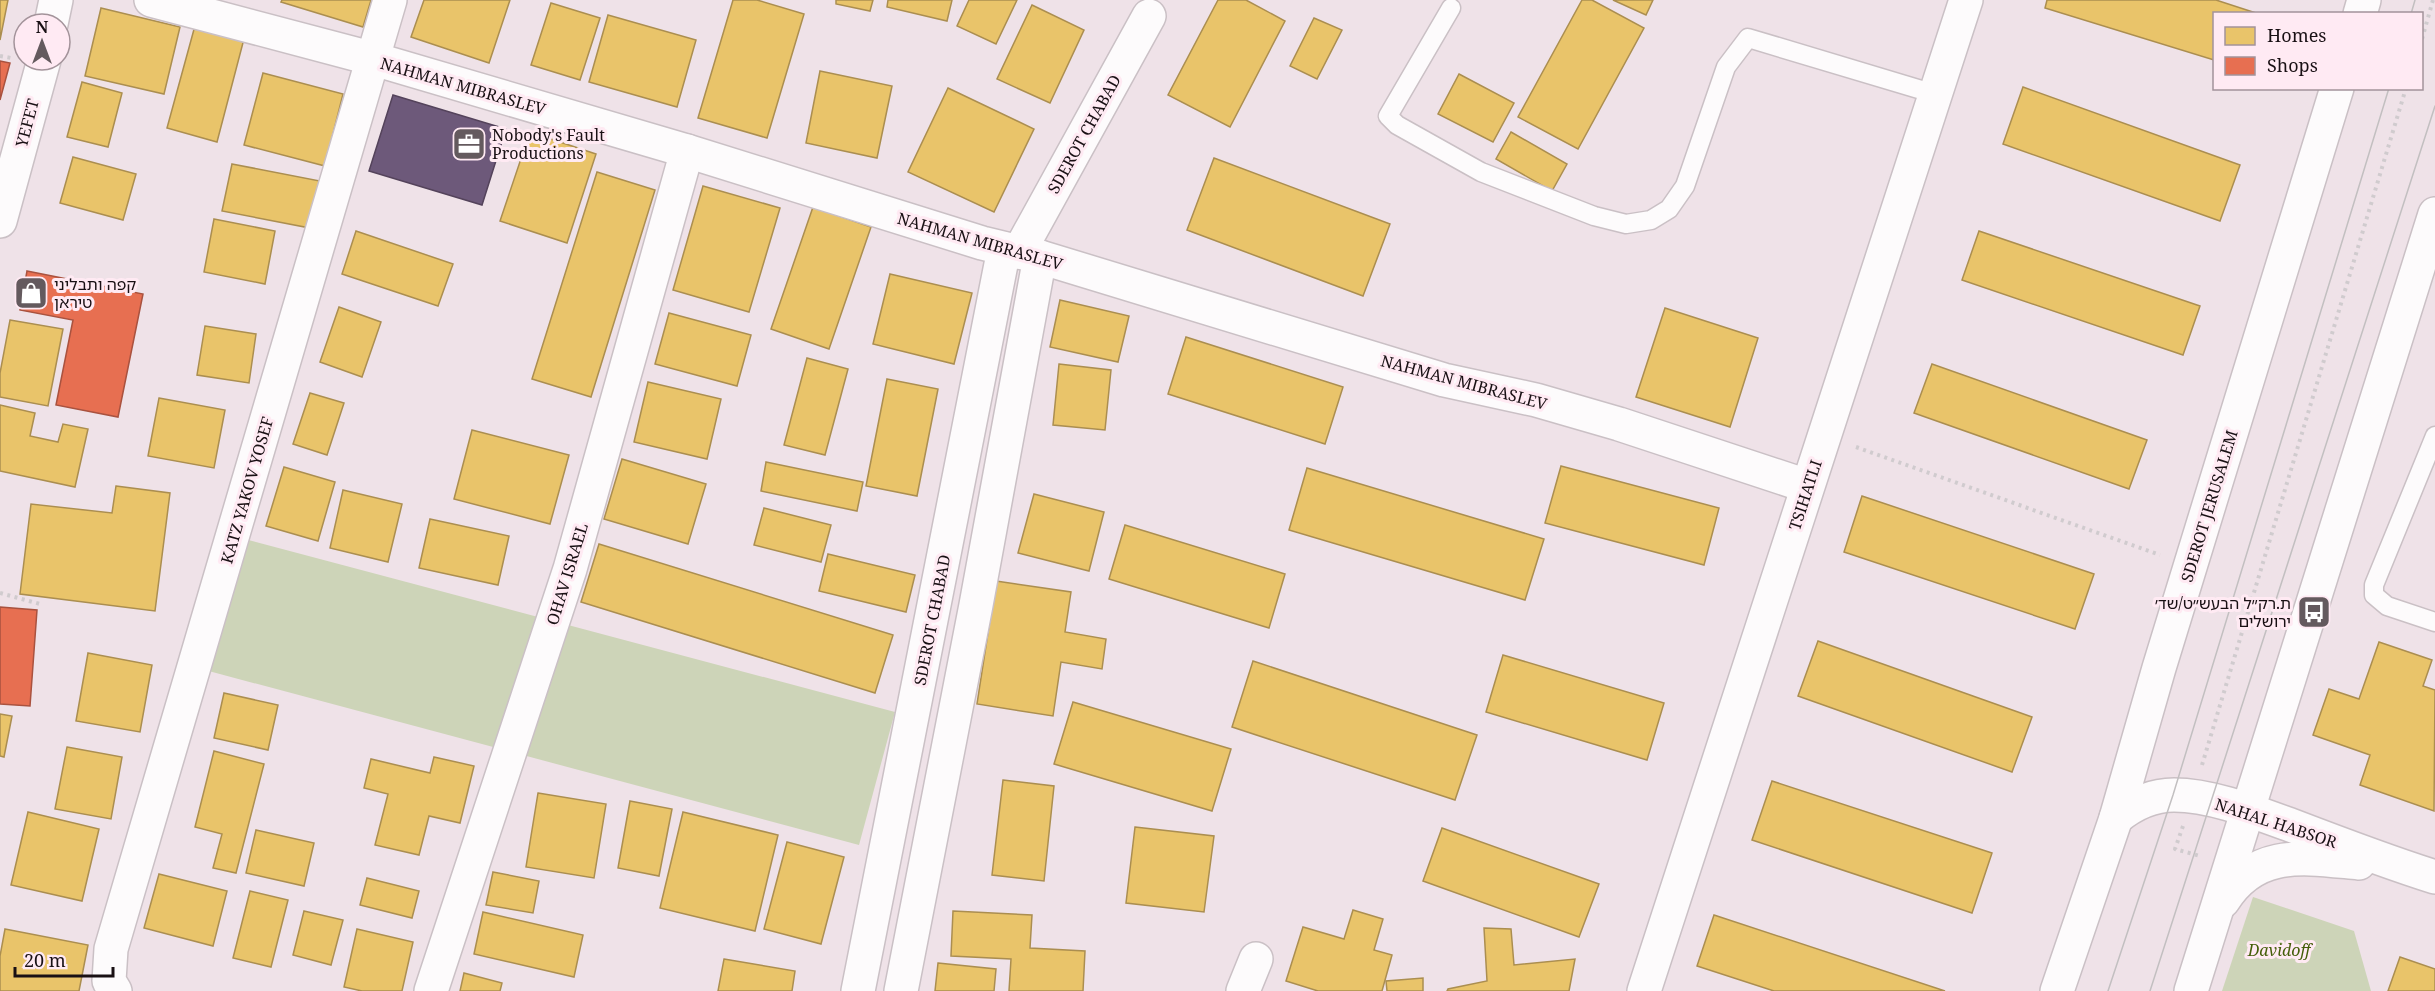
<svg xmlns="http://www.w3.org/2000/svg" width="2435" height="991" font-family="'Noto Serif','Noto Sans Hebrew',serif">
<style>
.green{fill:#cdd4b8}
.homes{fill:#e9c46a;stroke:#ab8e50;stroke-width:1.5}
.shops{fill:#e76f51;stroke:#a9523f;stroke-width:1.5}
.offices{fill:#6d597a;stroke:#54435b;stroke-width:1.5}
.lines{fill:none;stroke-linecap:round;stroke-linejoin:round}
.service-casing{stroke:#cac0c5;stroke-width:21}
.minor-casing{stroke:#cac0c5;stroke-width:36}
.tertiary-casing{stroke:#cac0c5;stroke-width:36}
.path{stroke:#d0cbce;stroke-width:4;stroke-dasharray:3 4.5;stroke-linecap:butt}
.service{stroke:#fdfbfc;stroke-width:18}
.minor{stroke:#fdfbfc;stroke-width:33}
.tertiary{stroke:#fdfbfc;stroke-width:33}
.tram{stroke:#c2bfc0;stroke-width:1.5}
.labels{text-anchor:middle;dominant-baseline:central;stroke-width:6;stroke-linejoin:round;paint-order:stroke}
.street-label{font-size:16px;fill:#191014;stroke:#ffeaf3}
.poi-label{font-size:16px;fill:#191014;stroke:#ffeaf3;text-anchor:start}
.park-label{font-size:16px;font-style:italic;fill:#445e09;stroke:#ffeaf3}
</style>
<rect width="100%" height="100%" fill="#efe2e8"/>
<g class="green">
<path d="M241,538L895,712L859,845L205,670Z"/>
<path d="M2253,897L2354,931L2371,991H2222Z"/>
</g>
<g class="homes">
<path d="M0,0H8L0,40Z"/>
<path d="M282,0H371L363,27L281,2Z"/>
<path d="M424,0H510L489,63L411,37Z"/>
<path d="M733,0H757L804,14L767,138L698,118Z"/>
<path d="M836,0H873L870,11L836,4Z"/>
<path d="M888,0H952L947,21L887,7Z"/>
<path d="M969,0H1017L996,44L957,26Z"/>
<path d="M1218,0H1246L1285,21L1230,127L1168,95Z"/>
<path d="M1582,0H1592L1644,28L1578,149L1518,117Z"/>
<path d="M1613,0H1653L1646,15Z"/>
<path d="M2047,0H2216L2259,14H2214V60L2045,8Z"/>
<path d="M551,3L600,18L580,80L531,65Z"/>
<path d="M1032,5L1084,30L1050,103L997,79Z"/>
<path d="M101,8L180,27L164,94L85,76Z"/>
<path d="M608,15L696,40L677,107L589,82Z"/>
<path d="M1314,18L1342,30L1317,79L1290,66Z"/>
<path d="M196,22L245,35L217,142L167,128Z"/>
<path d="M820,71L892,86L877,158L806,143Z"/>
<path d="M263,73L343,94L325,166L244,145Z"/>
<path d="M1459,74L1514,103L1493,142L1438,114Z"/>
<path d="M82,82L122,93L108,147L67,137Z"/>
<path d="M2023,87L2240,165L2220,221L2003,144Z"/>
<path d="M948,88L1034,129L994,212L908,172Z"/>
<path d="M530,132L596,154L567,243L500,221Z"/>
<path d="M1511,132L1567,164L1552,191L1496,159Z"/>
<path d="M73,157L136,174L123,220L60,203Z"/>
<path d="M1214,158L1390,224L1363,296L1187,230Z"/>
<path d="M232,164L320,181L310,228L222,211Z"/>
<path d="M597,172L655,190L591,397L532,379Z"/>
<path d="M703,186L780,208L749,312L673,290Z"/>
<path d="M813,207L871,227L829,349L771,329Z"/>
<path d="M214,219L275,231L265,284L204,272Z"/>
<path d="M356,231L453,264L438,306L342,274Z"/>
<path d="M1979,231L2200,306L2183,355L1962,280Z"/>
<path d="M890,274L972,293L954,364L873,344Z"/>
<path d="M1060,300L1129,316L1118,362L1050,347Z"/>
<path d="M339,307L381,322L362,377L320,362Z"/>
<path d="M1665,308L1758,338L1730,427L1636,397Z"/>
<path d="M669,313L751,335L737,386L655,364Z"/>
<path d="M10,320L63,329L48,406L0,397V373Z"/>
<path d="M205,326L256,334L249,383L197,375Z"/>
<path d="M1186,337L1343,387L1325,444L1168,394Z"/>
<path d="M807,358L848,369L825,455L784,445Z"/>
<path d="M1059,364L1111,370L1105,430L1053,425Z"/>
<path d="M1932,364L2147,440L2129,489L1914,413Z"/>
<path d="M887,379L938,389L917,496L866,486Z"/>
<path d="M648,382L721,399L707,459L634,442Z"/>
<path d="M310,393L344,403L327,455L293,444Z"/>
<path d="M159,398L225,410L214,468L148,456Z"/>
<path d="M0,405L35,413L30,436L58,442L63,424L88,429L75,487L0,471Z"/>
<path d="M472,430L569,455L550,524L454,499Z"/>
<path d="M622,459L706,484L688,544L604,519Z"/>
<path d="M766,462L863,482L857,511L761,491Z"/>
<path d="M1561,466L1719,508L1704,565L1545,523Z"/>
<path d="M284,467L335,482L318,541L266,526Z"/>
<path d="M1307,468L1544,539L1525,600L1289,530Z"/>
<path d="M116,486L170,493L155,611L20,594L31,504L112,513Z"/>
<path d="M343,490L402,504L388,562L330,548Z"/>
<path d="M1034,494L1104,512L1089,571L1018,553Z"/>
<path d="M1862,496L2094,574L2075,629L1844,552Z"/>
<path d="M764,508L831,525L821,562L754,545Z"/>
<path d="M430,519L509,536L498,585L419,568Z"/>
<path d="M1125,525L1285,574L1269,628L1109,579Z"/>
<path d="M599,544L893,635L875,693L581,602Z"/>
<path d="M828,554L915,575L906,612L819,591Z"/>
<path d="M996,581L1071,592L1065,632L1106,639L1102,669L1061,662L1053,716L977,704Z"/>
<path d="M1818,641L2032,717L2012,772L1798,696Z"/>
<path d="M2379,642L2432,660L2423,686L2435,690L2434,811L2360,785L2370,755L2313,735L2329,689L2359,699Z"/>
<path d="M88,653L152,665L140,732L76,721Z"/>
<path d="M1503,655L1664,703L1647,760L1486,712Z"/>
<path d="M1253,661L1477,735L1455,800L1232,727Z"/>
<path d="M224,693L278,705L268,750L214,738Z"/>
<path d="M1073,702L1231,749L1212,811L1054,764Z"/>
<path d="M0,714L12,716L4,757L0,756Z"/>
<path d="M67,747L122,757L111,819L55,809Z"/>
<path d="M214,751L264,764L236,873L213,868L222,834L195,827Z"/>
<path d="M434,757L474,766L460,823L429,816L419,855L375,845L388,794L364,788L371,759L430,773Z"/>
<path d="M1003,780L1054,786L1044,881L992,875Z"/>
<path d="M1772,781L1992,853L1972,913L1752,840Z"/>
<path d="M538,793L606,804L594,878L526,867Z"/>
<path d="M630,801L672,809L659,876L618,868Z"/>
<path d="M28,812L99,829L82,901L11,885Z"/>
<path d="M683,812L778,835L755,931L660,908Z"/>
<path d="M1135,827L1214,836L1204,912L1126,903Z"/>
<path d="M1442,828L1599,884L1579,937L1423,881Z"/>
<path d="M256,830L314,843L304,886L246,873Z"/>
<path d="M787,842L844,857L821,944L764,929Z"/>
<path d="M493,872L539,881L533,913L486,905Z"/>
<path d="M159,874L227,891L213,946L144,928Z"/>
<path d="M367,878L419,891L412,918L360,905Z"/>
<path d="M250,891L288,900L271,967L233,958Z"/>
<path d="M1353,910L1383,919L1374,950L1392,955L1382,991H1318L1286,981L1303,927L1344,939Z"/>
<path d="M304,911L343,920L331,965L293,955Z"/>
<path d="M953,911L1032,915L1030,948L1085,951L1083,991H1009L1011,959L951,956Z"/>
<path d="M483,912L583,935L574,977L474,954Z"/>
<path d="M1714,915L1945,991H1774L1697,966Z"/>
<path d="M1484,928L1511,929L1514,965L1575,959L1569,991H1447L1448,989L1487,981Z"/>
<path d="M5,929L88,945L79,991H0V956Z"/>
<path d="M357,929L413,942L402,991H362L344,987Z"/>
<path d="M2400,957L2435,969V991H2388Z"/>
<path d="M724,959L795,971L792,991H718Z"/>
<path d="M938,963L996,969L994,991H935Z"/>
<path d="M464,973L502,983L500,991H460Z"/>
<path d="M1423,978V991H1387L1386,981Z"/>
</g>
<g class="shops">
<path d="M0,61L10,63L0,100Z"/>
<path d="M27,271L143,294L118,417L56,405L73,320L20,310Z"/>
<path d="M0,607L37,610L30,706L0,704Z"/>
</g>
<path class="offices" d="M393,95L506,129L482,205L369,171Z"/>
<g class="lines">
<defs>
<g id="service">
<path d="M1451,8L1388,116L1397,125L1481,172L1594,216L1626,224L1651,220L1669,209L1685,186L1726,67L1748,38L1935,94"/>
<path d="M2435,436L2374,585V595L2387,606L2435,622"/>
</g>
<g id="minor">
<path d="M151,0L374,59L687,151L982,243L1040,257L1444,380L1536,400L1619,424L1807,486"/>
<path d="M1019,252L1149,16"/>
<path d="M115,991L109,981L111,949L390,0"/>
<path d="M431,991L570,569L687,151"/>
<path d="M858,991L1004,249"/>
<path d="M901,991L976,605L1040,257"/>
<path d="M1243,991L1256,959"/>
<path d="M1644,991L1966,0"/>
</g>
<g id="tertiary">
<path d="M2360,14L2364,0"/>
<path d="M51,24L56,0"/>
<path d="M0,221L44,60"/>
<path d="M2116,818C2133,804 2151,795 2174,795C2212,795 2257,813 2293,826C2340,844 2387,862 2435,877"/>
<path d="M2223,901C2256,848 2305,858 2359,863"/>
<path d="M2057,991L2116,818L2159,668L2337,88"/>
<path d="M2191,991L2435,214"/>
</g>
</defs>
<use href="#service" class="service-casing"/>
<use href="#minor" class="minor-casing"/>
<use href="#tertiary" class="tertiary-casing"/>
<g class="path">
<path d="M2422,39L2433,0"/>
<path d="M0,56L11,58"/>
<path d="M1856,447L2160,555"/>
<path d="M0,593L40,604"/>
<path d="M2202,765L2406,88"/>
<path d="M2183,826L2175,849L2200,856"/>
</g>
<use href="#service" class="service"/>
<use href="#minor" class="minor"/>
<use href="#tertiary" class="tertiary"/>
<g class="tram">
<path d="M2411,14L2415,0"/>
<path d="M2108,991L2173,795L2389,88"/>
<path d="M2150,991L2435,106"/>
</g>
</g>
<defs>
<symbol id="office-square" viewBox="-11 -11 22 22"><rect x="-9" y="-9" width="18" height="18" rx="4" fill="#645a5e" stroke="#ffeaf3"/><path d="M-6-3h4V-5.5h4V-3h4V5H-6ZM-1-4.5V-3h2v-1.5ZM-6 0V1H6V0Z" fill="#fff"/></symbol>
<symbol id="shop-square" viewBox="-11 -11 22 22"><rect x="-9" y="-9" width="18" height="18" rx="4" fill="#645a5e" stroke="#ffeaf3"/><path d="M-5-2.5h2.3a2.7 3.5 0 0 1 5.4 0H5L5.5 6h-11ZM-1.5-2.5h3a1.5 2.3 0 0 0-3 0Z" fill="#fff"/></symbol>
<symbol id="bus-square" viewBox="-11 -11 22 22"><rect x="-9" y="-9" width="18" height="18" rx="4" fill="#645a5e" stroke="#ffeaf3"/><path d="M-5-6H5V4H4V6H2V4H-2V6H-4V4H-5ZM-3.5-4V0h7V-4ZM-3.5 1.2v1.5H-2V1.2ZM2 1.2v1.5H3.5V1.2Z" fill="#fff"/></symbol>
</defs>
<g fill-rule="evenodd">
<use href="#office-square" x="450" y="125" width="38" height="38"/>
<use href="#shop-square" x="12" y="274" width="38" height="38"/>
<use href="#bus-square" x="2295" y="593" width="38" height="38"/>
</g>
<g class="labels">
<g class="street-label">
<text transform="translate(463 86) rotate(16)">NAHMAN MIBRASLEV</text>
<text transform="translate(27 123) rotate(-75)">YEFET</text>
<text transform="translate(1084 134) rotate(-61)">SDEROT CHABAD</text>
<text transform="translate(980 241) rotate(16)">NAHMAN MIBRASLEV</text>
<text transform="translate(1464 382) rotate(15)">NAHMAN MIBRASLEV</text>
<text transform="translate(247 490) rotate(-74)">KATZ YAKOV YOSEF</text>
<text transform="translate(1805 495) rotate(-72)">TSIHATLI</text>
<text transform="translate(2209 506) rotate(-73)">SDEROT JERUSALEM</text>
<text transform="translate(567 574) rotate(-73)">OHAV ISRAEL</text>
<text transform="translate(932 620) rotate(-79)">SDEROT CHABAD</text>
<text transform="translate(2276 823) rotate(18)">NAHAL HABSOR</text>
</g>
<g class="poi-label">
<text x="492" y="135">Nobody's Fault<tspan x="492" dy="18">Productions</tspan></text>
<text x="54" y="284">קפה ותבליני<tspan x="54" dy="18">טיראן</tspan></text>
<text x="2291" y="603" text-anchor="end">ת.רק״ל הבעש״ט/שד׳<tspan x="2291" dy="18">ירושלים</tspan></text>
</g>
<g class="park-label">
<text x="2279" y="950">Davidoff</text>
</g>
</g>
<rect x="2213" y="12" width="210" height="78" fill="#ffeaf3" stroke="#a3939a" stroke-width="1.5"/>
<rect x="2225" y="27" width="30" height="18" fill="#e9c46a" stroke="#a3939a" stroke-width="1.5"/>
<text x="2267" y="42" font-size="18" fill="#191014">Homes</text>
<rect x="2225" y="57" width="30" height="18" fill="#e76f51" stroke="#a3939a" stroke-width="1.5"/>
<text x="2267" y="72" font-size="18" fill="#191014">Shops</text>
<g transform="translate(42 42)"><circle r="28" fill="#ffeaf3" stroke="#a3939a" stroke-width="1.5"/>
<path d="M0-4.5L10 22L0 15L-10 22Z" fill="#645a5e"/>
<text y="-9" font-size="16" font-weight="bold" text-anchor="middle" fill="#191014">N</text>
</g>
<path d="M15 967v9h98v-9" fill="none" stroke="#191014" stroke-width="3"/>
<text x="24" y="967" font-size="18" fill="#191014" stroke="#ffeaf3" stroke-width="4.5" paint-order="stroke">20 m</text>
</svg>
